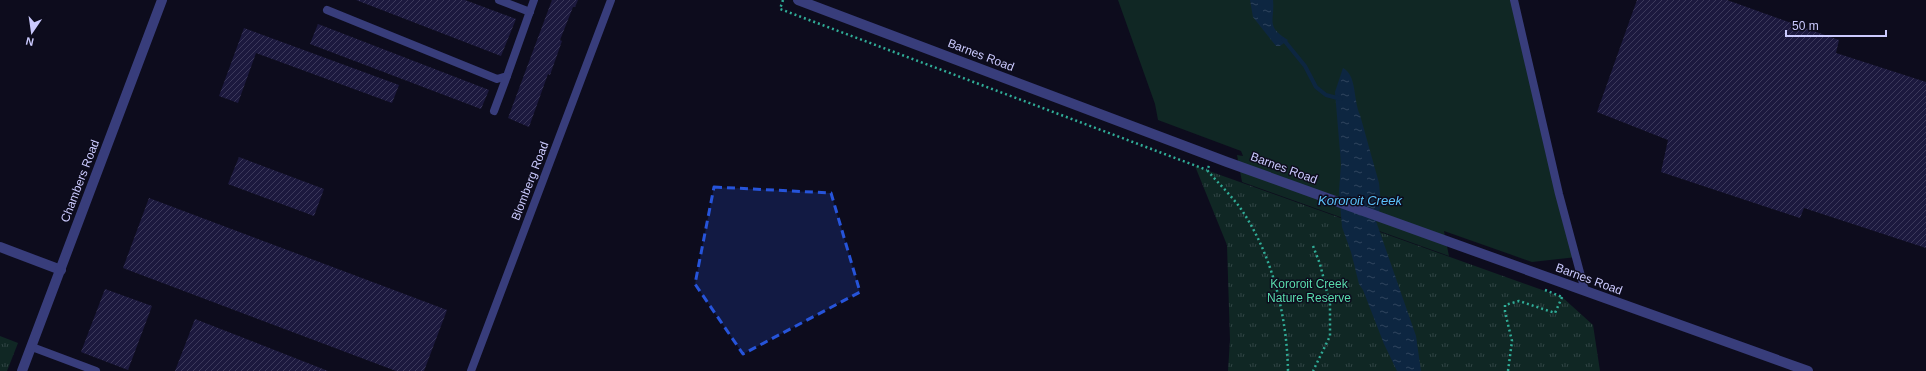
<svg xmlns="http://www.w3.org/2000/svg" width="1926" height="371" font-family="Arial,sans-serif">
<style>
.grass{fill:#102724}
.park{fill:url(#park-tufts)}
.water{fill:url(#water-ripples)}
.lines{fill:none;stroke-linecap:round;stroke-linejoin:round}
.stream{stroke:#0d2641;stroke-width:4}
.building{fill:url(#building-hatch)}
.path{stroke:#30ac97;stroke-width:2.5;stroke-dasharray:2 3;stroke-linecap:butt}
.lane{stroke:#383d7b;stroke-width:8}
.street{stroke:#383d7b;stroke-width:10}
.marked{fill:#2654da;fill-opacity:0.2;stroke:#2654da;stroke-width:3;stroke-dasharray:8 5;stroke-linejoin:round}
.labels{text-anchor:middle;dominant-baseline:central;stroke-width:3;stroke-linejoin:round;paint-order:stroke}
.street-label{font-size:12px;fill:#cbcafe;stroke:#0d0c1d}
.park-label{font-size:12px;fill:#59dbac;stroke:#0d0c1d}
.water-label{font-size:13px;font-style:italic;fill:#5bc2fa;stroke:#0d0c1d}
</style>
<defs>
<pattern id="park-tufts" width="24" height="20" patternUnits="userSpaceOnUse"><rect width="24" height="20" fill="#102724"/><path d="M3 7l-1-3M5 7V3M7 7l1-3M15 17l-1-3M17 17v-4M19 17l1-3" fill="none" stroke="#314545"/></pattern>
<pattern id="water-ripples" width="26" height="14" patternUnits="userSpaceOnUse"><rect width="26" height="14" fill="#0d2641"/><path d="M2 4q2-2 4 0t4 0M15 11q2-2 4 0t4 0" fill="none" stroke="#2f445e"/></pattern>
<pattern id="building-hatch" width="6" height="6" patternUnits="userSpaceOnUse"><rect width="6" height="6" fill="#1c193e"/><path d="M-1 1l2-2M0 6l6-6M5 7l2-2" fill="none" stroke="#3c395b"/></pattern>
</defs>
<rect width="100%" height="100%" fill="#0d0c1d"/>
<path class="grass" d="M1118,0H1515L1577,257L1532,262L1444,231L1449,256L1242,182L1237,155L1243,156L1241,151L1158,120L1155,104Z"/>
<g class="park">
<path d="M1195,166L1562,297L1593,325L1600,371H1228L1230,340L1227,245Z"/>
<path d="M0,336L18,343L7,371H0Z"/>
</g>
<g class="water">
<path d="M1250,0H1273C1275,21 1265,26 1288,40L1280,46H1276L1253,17Z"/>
<path d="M1343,68C1357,75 1353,100 1360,115L1379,183L1381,205L1376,221L1416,336L1421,371H1397L1384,344L1363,290L1359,284L1351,252L1342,227L1339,191L1341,164L1335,92Z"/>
</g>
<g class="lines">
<path class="stream" d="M1283,39L1305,66L1316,87L1326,95L1341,99"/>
</g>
<g class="building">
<path d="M356,0H465L516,19L501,56Z"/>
<path d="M552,0H578L575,7H573L560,40L562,41L550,75L548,74L529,127L508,118Z"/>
<path d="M1637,0H1727L1839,40L1836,53L1926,82V248L1804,208L1800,218L1661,172L1668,140L1597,112Z"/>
<path d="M318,24L489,90L481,109L310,44Z"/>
<path d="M244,28L399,85L392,103L256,53L238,103L219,96Z"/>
<path d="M239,157L324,189L314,216L228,184Z"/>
<path d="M149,198L447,310L424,371H396L123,268Z"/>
<path d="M105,289L152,306L128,370L81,352Z"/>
<path d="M195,319L328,371H175Z"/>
</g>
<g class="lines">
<g class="path">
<path d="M783,0L780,9L1207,170"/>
<path d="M1209,166L1207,170C1218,183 1231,195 1241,209C1272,254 1287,316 1288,371"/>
<path d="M1313,246L1320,264L1330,304V336L1313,371"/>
<path d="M1545,290L1562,297"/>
<path d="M1508,371L1512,341L1505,312V305L1519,301L1555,313L1563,295"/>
</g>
<g class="lane">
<path d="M499,0L530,12"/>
<path d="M1514,0L1559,194L1585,291"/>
<path d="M327,10L497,79L507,76L534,0"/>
<path d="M494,111L507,76"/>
<path d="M32,347L96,371"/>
<path d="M471,371L611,0"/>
</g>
<g class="street">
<path d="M798,0L1227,162L1808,371"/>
<path d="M0,247L61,270"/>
<path d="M22,371L162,0"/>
</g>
</g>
<path class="marked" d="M714,187L831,193L860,292L743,354L695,284Z"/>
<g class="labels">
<g class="street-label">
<text transform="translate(981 55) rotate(21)">Barnes Road</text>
<text transform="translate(1284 168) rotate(20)">Barnes Road</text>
<text transform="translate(80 181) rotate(-69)">Chambers Road</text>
<text transform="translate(530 181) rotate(-69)">Blomberg Road</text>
<text transform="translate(1589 279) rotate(20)">Barnes Road</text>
</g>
<g class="park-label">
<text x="1309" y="284">Kororoit Creek<tspan x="1309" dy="14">Nature Reserve</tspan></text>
</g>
<g class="water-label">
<text x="1360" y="200">Kororoit Creek</text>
</g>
</g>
<g transform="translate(32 32) rotate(193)" stroke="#0d0c1d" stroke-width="3" paint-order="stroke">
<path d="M0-3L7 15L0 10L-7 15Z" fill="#cbcafe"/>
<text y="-6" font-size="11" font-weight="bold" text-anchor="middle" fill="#cbcafe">N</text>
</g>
<path d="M1786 30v6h100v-6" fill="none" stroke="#cbcafe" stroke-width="2"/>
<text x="1792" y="30" font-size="12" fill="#cbcafe" stroke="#0d0c1d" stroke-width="3" paint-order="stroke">50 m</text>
</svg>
